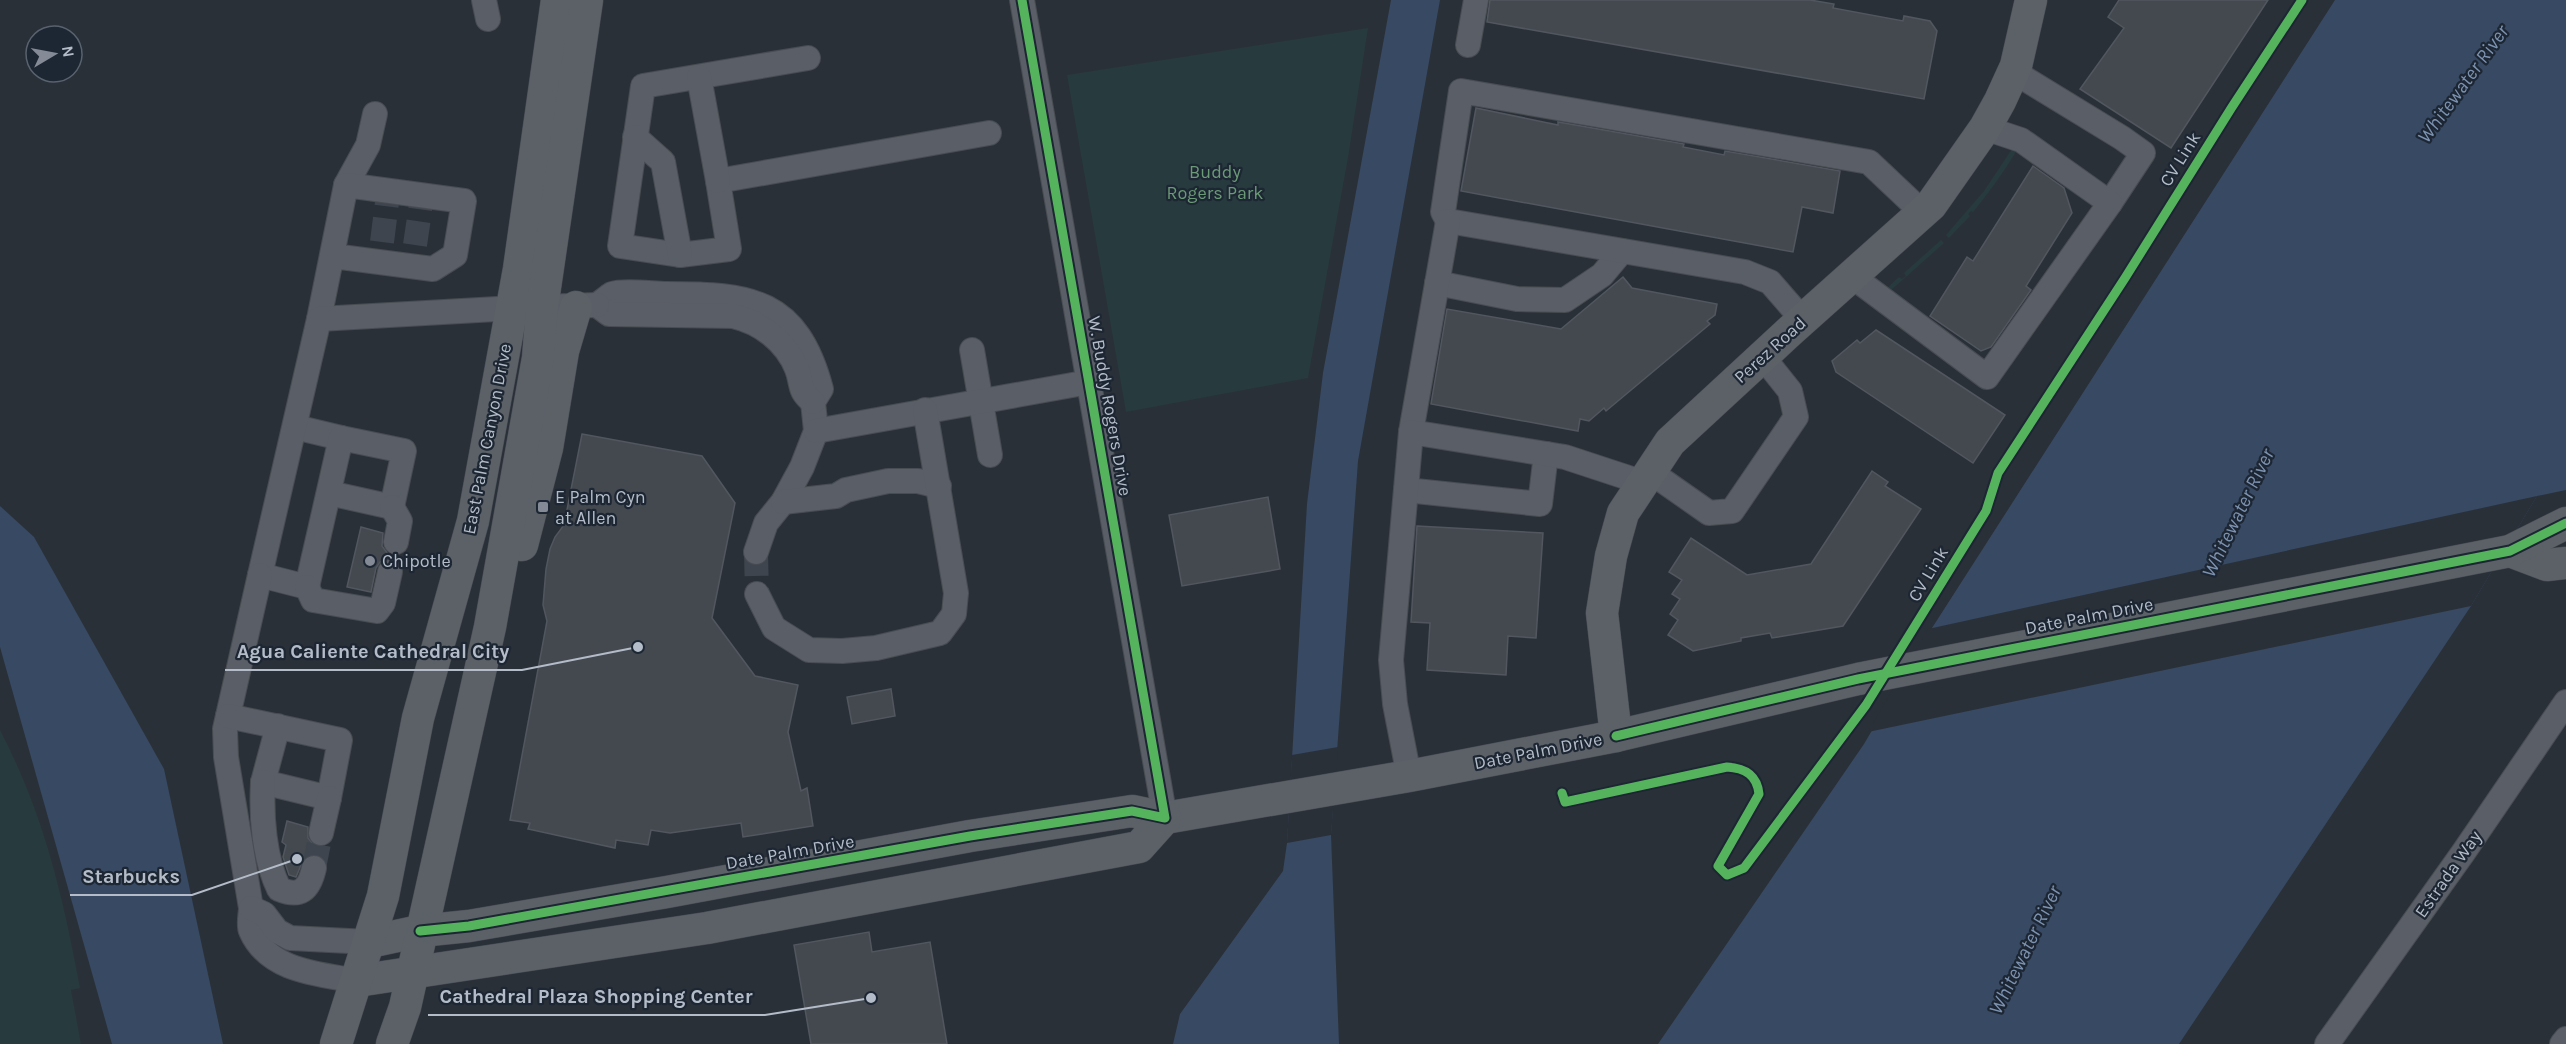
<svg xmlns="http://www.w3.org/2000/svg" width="2566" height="1044" font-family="Karla,sans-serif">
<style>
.green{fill:#273a3e}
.water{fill:#384963}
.pier{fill:#2a3038}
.building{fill:#444950;stroke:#52575f;stroke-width:1.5}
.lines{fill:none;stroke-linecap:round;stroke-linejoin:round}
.minor-tunnel{stroke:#3f454e;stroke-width:24;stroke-dasharray:24 12;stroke-linecap:butt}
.minor-casing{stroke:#484c53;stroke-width:26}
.major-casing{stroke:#484c55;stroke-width:33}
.minor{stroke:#5a5e66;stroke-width:24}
.major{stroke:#5c6168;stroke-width:32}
.cycleway-casing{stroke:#1d2633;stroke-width:13}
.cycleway{stroke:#56b35d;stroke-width:9}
.poi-dot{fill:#848b96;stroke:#1d2633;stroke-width:2}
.labels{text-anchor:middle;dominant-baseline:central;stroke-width:4.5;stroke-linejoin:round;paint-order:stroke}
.street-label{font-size:18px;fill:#b4bcc9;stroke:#1d2633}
.park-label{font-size:18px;fill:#6b9a76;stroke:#1d2633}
.poi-label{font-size:18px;fill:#b4bcc9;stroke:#1d2633;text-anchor:start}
.water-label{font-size:20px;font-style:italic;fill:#7c92b1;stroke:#1d2633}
.leader{fill:none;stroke:#b4bcc9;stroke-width:2}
.callout-dot{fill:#b4bcc9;stroke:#1d2633;stroke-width:2}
.callout-label{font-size:20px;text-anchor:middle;font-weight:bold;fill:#b4bcc9;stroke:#1d2633;stroke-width:4.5;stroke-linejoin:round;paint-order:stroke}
</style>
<rect width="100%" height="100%" fill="#2a3038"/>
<g class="green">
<path d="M1368,28L1348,158L1308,378L1126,412L1067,75Z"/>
<path d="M2012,149L2016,152C2003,173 1989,193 1973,212L1971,211L1968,214L1970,216L1949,238L1946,235L1984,191Z"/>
<path d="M1941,240L1944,243L1889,292L1886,289L1899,277L1902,279L1906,276L1904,273Z"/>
<path d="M0,730C44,814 63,896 80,988L71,990L81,1044H0Z"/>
</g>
<g class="water">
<path d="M1391,0H1440L1358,461L1331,835L1339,1044H1173L1180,1014L1283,871L1287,843L1307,504L1323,373Z"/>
<path d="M2335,0H2566V490L2537,496L2471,606L2179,1044H1658L1864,744L1932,628Z"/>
<path d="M0,506L34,537L164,769L223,1044H112L0,647Z"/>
</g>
<g class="pier">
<path d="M2537,496L2471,606L1868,732L1928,629Z"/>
<path d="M1338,747L1331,835L1287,843L1292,755Z"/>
</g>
<g class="building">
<path d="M1490,0H1810L1834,4L1833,8L1903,21L1904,16L1930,21L1937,31L1924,99L1487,22Z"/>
<path d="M2119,0H2268L2171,148L2080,89L2124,28L2108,17Z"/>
<path d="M1476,108L1558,125V122L1684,144L1683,147L1724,155L1725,151L1840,171L1833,213L1802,207L1793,252L1461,191Z"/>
<path d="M2033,166L2064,188L2072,213L2026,286L2031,290L1991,347L1981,351L1930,316L1967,257L1973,261Z"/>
<path d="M1623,277L1632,288L1717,304L1715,315L1707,321L1710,324L1606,411L1604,408L1589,421L1580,419L1578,431L1431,404L1447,309L1561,329Z"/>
<path d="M1876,330L2005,415L1973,463L1836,372L1832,361L1857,340L1860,343Z"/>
<path d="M582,434L702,456L735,503L712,618L755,676L798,685L788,732L801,791L807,788L813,826L743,837L741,823L670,833L651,830L648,845L616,840L615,848L528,829L530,823L510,820L547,621L543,605L546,569L550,549L555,537L564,525Z"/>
<path d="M1872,471L1888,482L1885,486L1921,509L1843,626L1772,638L1770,633L1741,638V641L1693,651L1668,635L1678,620L1670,614L1680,599L1672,594L1682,580L1669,572L1691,538L1747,575L1811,564Z"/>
<path d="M1268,497L1280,569L1182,586L1169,515Z"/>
<path d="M1417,526L1543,533L1536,638L1508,636L1506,675L1427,670L1430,623L1411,622Z"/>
<path d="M361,527L383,533L382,546L388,554L387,558L380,562L376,568L371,592L347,587Z"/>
<path d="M891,689L895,716L852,724L847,697Z"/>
<path d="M287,821L308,827V838L314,845L312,854L304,858L296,877L289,875L283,857L286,845L282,842Z"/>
<path d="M869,932L872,952L930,942L947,1044H811L794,945Z"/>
</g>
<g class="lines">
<g class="minor-tunnel">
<path d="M382,242L387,202"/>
<path d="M415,245L421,204"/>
<path d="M756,552L757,594"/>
<path d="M314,868L321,833"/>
</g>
<defs>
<g id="minor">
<path d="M484,0L488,19"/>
<path d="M1022,0L1165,818"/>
<path d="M1468,45L1476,0"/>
<path d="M808,58L643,86L620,246L680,255L729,249L718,181L989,133"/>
<path d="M2014,72L2122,138L2143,153L2110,203"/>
<path d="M699,77L718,181"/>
<path d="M635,137L663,162L680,255"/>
<path d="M346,185L368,145L375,114"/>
<path d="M1853,277L1987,377L2110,203L2021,140L1985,128"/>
<path d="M1437,283L1517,299L1565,300L1602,275L1622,251"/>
<path d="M597,305C602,302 607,297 612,294C624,290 654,294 667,294C751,294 797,299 821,389L813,402L816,431L802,467L783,502L766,523L756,552"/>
<path d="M597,305L609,314L733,316C760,322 786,341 797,369C803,385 798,390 813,402"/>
<path d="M319,319L346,185L464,201L455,255L433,269L333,256"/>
<path d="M1803,320L1770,282L1745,272L1448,221L1443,212L1461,91L1869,162L1923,213"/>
<path d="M972,350L990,455"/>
<path d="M295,427L341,438"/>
<path d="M816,431L1089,382"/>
<path d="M1411,432L1448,221"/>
<path d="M1649,471L1709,513L1732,511L1796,417L1790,391L1762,356"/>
<path d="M1406,490L1540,504L1546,454"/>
<path d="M329,493L392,507L404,451L341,438L307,587L260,575L319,319L513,308L597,305"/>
<path d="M783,502L836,496L846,490L888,481H918L939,486"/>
<path d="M392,507L400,521L396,542"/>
<path d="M260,575L225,729L226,757L251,908C251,914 248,925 251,931C269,972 320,974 357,981"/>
<path d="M307,587L313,600L377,611L383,603L390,572"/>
<path d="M757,594L774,628L809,650L842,651L876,648L940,633L954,614L956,593L925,410"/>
<path d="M228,716L340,740L329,798L263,782L278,726"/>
<path d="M1409,776L1395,704L1391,660L1411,432L1565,457L1641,482"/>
<path d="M263,782C261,816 264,858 279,889C300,898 309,890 314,868"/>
<path d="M321,833L329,798"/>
<path d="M251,908L264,914L277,931L290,938L369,942"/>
<path d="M2327,1044L2463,853L2566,702"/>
<path d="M2562,1044L2566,1039"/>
</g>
<g id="major">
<path d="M522,545L547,448L563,351L576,307"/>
<path d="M2510,551L2547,565L2566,563"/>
<path d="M1616,736L1602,613L1611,556L1623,513L1670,442L1789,332L1931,205L1985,128L2000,101L2016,66L2031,0"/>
<path d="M369,942L420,931L469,926L667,892L970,836L1132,811L1165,818L1409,776L1616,736L1858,679L2510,551L2566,523"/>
<path d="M357,981L707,928L1139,847L1165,818"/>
<path d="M336,1044L383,896L418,718L473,521L519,269L557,0"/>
<path d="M392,1044L405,1007L490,627L538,358L542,308L587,0"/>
</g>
</defs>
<use href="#minor" class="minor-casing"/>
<use href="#major" class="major-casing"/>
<use href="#minor" class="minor"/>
<use href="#major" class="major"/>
<defs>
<g id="cycleway">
<path d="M1616,736L1858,679L2510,551L2566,523"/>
<path d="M1562,793L1565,802L1727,767C1745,768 1757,775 1759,794L1718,866L1727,875L1744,868L1866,705L1986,511L1998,473L2125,278L2232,107L2302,0"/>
<path d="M420,931L469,926L970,836L1132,811L1165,818L1022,0"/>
</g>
</defs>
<use href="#cycleway" class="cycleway-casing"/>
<use href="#cycleway" class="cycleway"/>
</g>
<g class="poi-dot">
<rect x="537" y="501" width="12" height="12" rx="3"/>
<circle cx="370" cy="561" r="6"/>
</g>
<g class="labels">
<g class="street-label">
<text transform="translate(2180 159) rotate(-58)">CV Link</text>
<text transform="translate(1770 350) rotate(-42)">Perez Road</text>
<text transform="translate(1110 406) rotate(80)">W. Buddy Rogers Drive</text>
<text transform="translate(487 439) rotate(-79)">East Palm Canyon Drive</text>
<text transform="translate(1928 574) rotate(-59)">CV Link</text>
<text transform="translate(2089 616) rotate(-11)">Date Palm Drive</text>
<text transform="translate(1538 751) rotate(-11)">Date Palm Drive</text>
<text transform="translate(790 852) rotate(-10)">Date Palm Drive</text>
<text transform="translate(2448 874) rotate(-55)">Estrada Way</text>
</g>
<g class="park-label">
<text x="1215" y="172">Buddy<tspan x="1215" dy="21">Rogers Park</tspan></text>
</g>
<g class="poi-label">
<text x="555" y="497">E Palm Cyn<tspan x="555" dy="21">at Allen</tspan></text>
<text x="382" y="561">Chipotle</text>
</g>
<g class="water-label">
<text transform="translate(2463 84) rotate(-54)">Whitewater River</text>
<text transform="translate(2238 513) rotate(-64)">Whitewater River</text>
<text transform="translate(2025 950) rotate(-64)">Whitewater River</text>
</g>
</g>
<path class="leader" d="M638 647L522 670H225M297 859L192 895H70M871 998L765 1015H428"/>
<g class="callout-dot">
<circle cx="638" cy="647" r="6"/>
<circle cx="297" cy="859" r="6"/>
<circle cx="871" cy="998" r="6"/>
</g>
<g class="callout-label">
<text x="373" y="658">Agua Caliente Cathedral City</text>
<text x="131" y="883">Starbucks</text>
<text x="596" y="1003">Cathedral Plaza Shopping Center</text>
</g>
<g transform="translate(54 54) rotate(80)"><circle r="28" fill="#1d2633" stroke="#59626f" stroke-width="1.5"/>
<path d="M0-4.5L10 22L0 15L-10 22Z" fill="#848b96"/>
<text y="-9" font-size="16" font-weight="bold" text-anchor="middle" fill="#b4bcc9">N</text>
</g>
</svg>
